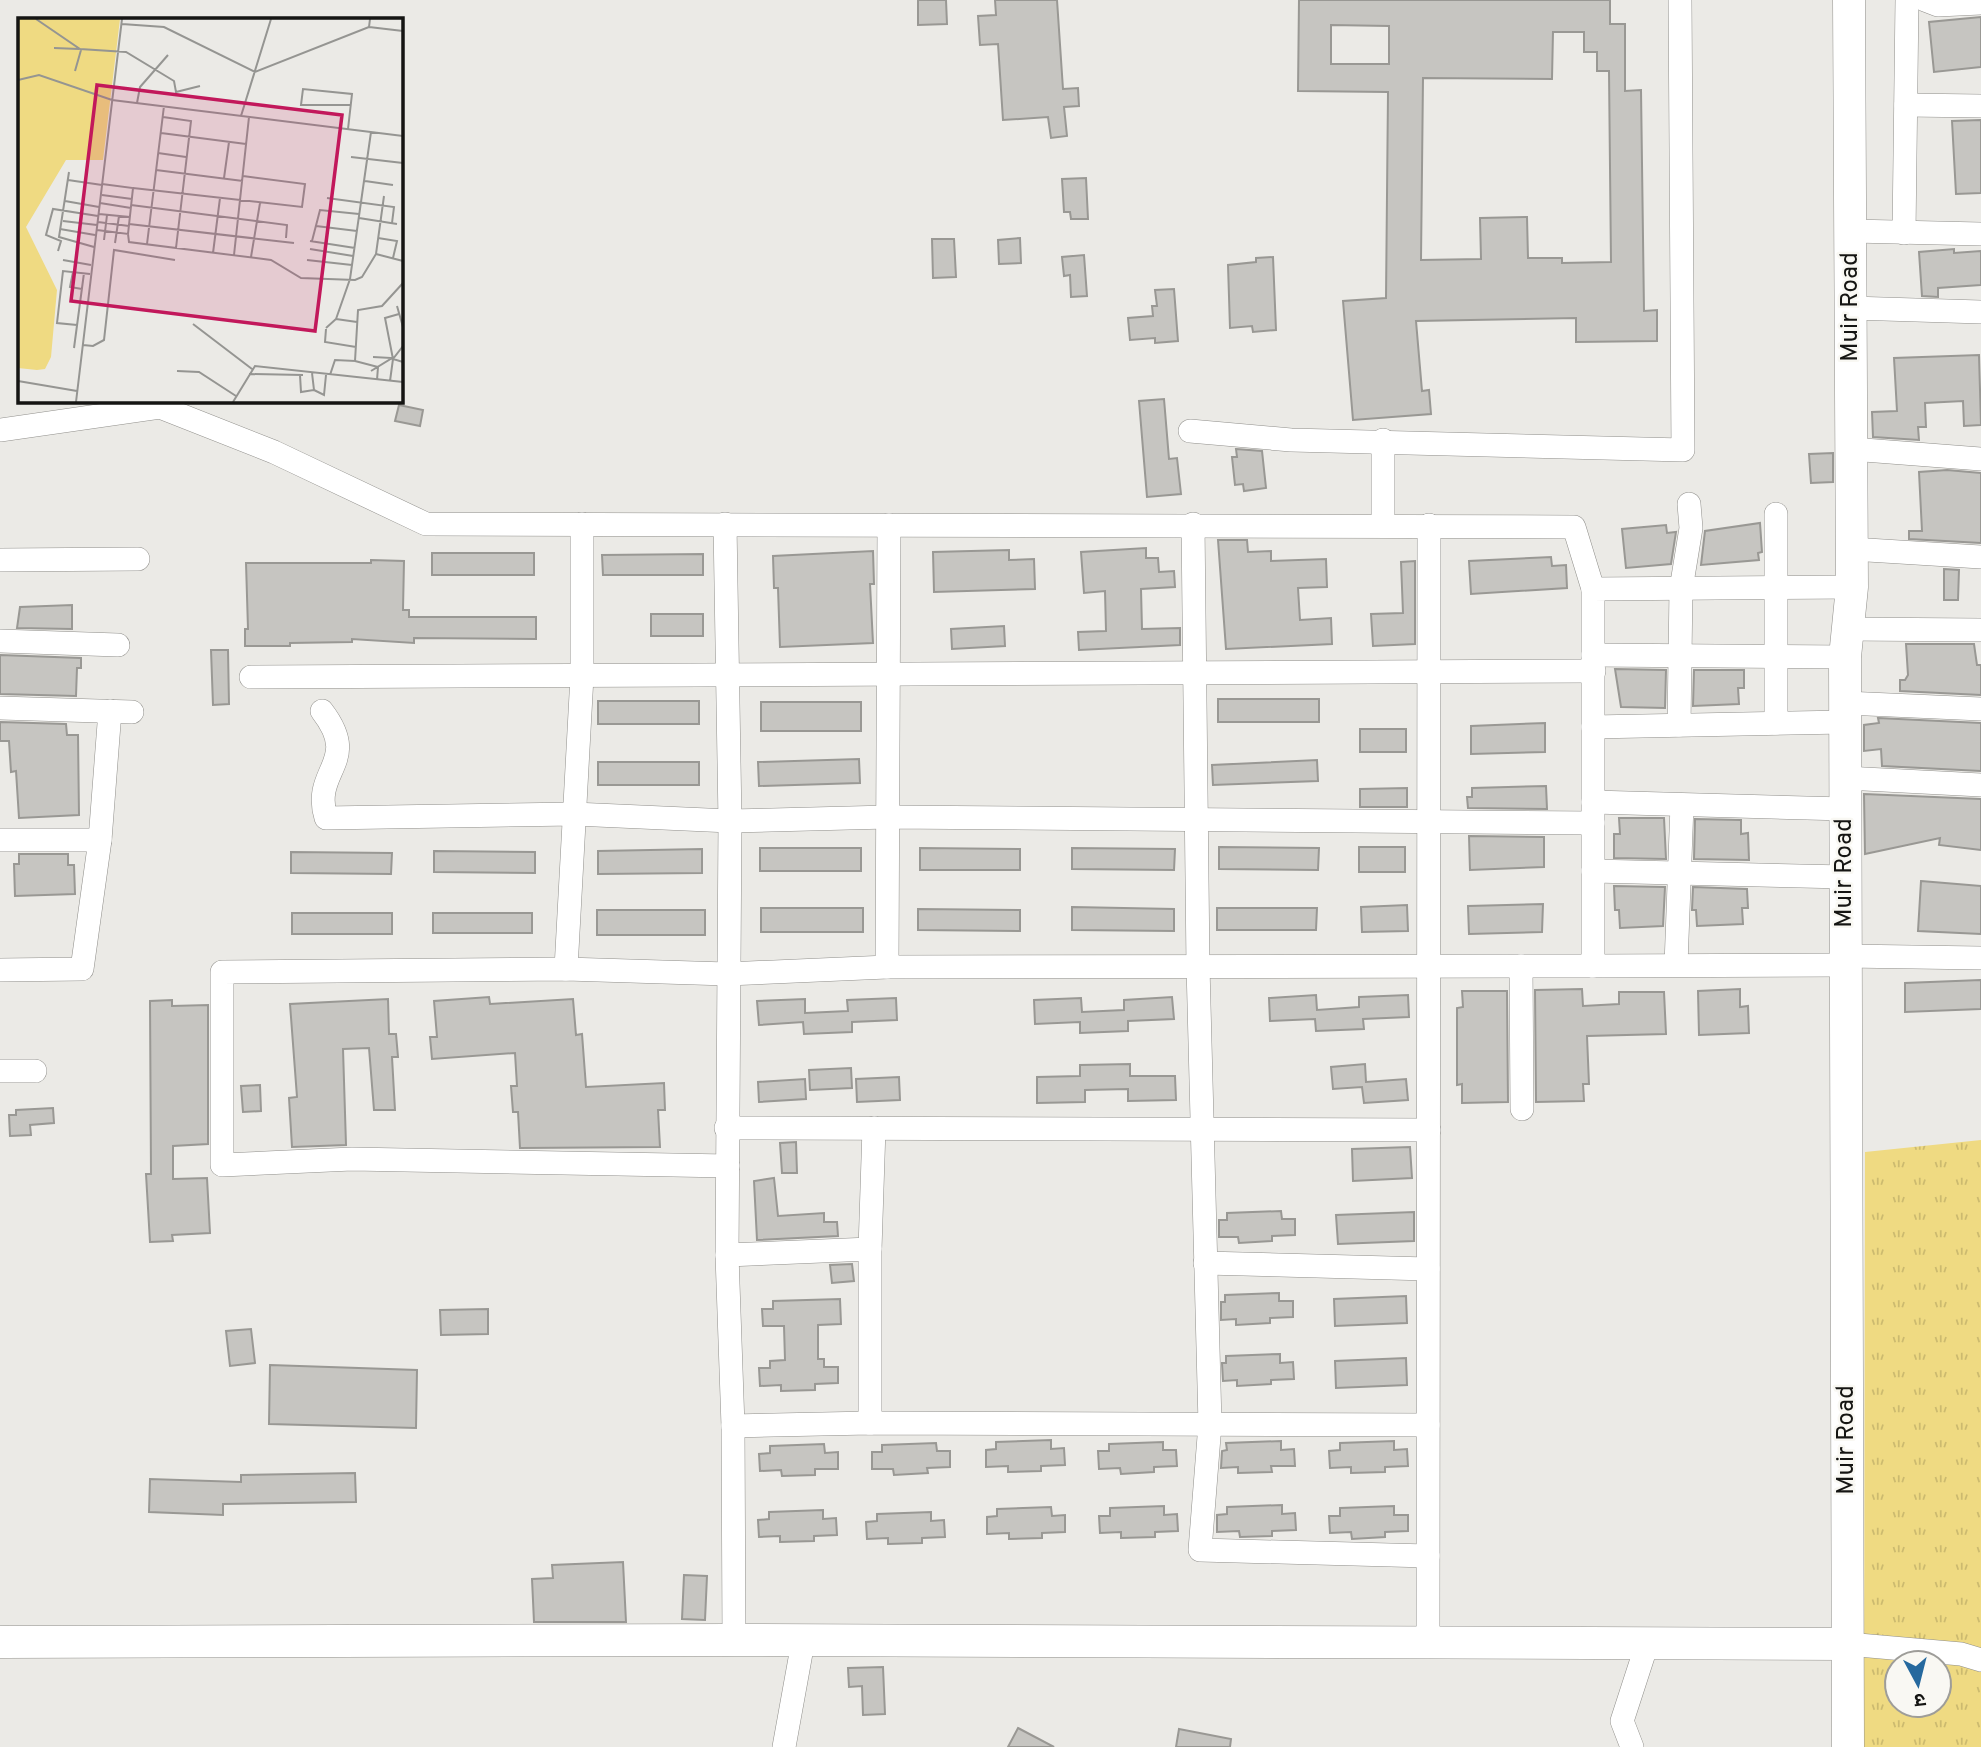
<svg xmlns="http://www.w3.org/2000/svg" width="1981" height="1747" font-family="Overpass,'Noto Sans Devanagari',sans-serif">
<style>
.grass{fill:url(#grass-tufts);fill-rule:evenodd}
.building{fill:#c6c5c1;stroke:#999894;stroke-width:2;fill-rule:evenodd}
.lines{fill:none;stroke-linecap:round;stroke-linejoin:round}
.street-casing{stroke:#908f8b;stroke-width:24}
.secondary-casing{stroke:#908f8b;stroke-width:33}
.street{stroke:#fff;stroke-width:23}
.secondary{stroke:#fff;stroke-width:32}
.labels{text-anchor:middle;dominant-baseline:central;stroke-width:5;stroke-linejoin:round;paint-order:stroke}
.street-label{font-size:24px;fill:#151513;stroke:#f9f8f3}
.inset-road{fill:none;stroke:#959592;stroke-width:2}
.view{fill:#c2185b;fill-opacity:0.15;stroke:#c2185b;stroke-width:3.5}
.inset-edge{fill:none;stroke:#151513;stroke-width:3.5}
</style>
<defs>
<pattern id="grass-tufts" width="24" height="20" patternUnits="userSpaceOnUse" patternTransform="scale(1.75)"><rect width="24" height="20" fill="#efda82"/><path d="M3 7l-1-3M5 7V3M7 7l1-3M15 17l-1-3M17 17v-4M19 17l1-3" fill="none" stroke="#ccba6f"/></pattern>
</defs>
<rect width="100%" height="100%" fill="#ebeae6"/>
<path class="grass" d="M1981,1140V1747H1864L1865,1152ZM1897,1663H1939V1705H1897Z"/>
<g class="building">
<path d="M918,0H946L947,24L918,25Z"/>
<path d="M995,0H1057L1063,89L1078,88L1079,106L1064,107L1067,136L1051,138L1048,117L1003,120L998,44L980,45L978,16L996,15Z"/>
<path d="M1299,0H1610V24H1625V91L1641,90L1644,311L1657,310V341L1576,342V318L1416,321L1422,391L1429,390L1431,414L1353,420L1343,301L1386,298L1388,92L1298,91ZM1331,25L1389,26V64H1331ZM1553,32H1584V52H1597V71H1609L1611,262L1562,263V258H1528L1527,217L1480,218L1481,259L1421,260L1423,78L1552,79Z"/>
<path d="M1981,17V67L1934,72L1929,22Z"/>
<path d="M1981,120V193L1956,194L1952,121Z"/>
<path d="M1086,178L1088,219H1071L1070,212H1064L1062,179Z"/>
<path d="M1020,238L1021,263L999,264L998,240Z"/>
<path d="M932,239H954L956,277L933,278Z"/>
<path d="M1954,249V253L1981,251V285L1938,288V297L1922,296L1919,252Z"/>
<path d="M1084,255L1087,296L1071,297L1070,275L1064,276L1062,257Z"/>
<path d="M1273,257L1276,330L1253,332L1252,326L1230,328L1228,265L1256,262V258Z"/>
<path d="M1174,289L1178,341L1155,343V338L1130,340L1128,318L1153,316L1152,306H1157L1155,290Z"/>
<path d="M1979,355L1981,425L1964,426L1963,401L1925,403L1926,427H1918L1919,440L1873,437L1872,412L1897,411L1894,358Z"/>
<path d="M1164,399L1169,459L1177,458L1181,494L1147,497L1139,401Z"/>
<path d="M399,405L423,410L420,426L395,421Z"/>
<path d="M1236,449L1262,451L1266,488L1244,491L1243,484L1235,485L1232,457H1237Z"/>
<path d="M1833,453V482L1811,483L1809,454Z"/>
<path d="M1947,470L1981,473V543L1909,539V531H1922L1919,472Z"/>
<path d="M1760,523L1762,552L1758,553L1759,560L1701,565L1705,531Z"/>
<path d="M1666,525L1667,533L1676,532L1671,564L1626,568L1622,529Z"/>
<path d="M1218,540H1247L1248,552L1271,551V561L1326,559L1327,587L1298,588L1300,620L1331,618L1332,644L1226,649Z"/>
<path d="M1146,548V558H1158L1159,572L1174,571L1175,587L1141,589L1142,629L1180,628V645L1079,650L1078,632L1106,631L1105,591L1084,593L1081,552Z"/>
<path d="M1009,550V560L1034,559L1035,589L934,592L933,552Z"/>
<path d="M873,551L874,584H870L873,643L780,647L778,588H774L773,556Z"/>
<rect x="432" y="553" width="102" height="22"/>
<path d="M703,554V575H603L602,555Z"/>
<path d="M1551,557L1552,566L1566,565L1567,588L1471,594L1469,561Z"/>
<path d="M371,560L404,561L403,610H409V617H536V639L414,638V643L352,639V642L290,643V646H245V629H248L246,563H371Z"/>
<path d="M1415,561V644L1373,646L1371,614L1403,613L1401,562Z"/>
<path d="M1944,569L1959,570L1958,600H1944Z"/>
<path d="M72,605V629L17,628L20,607Z"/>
<rect x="651" y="614" width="52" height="22"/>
<path d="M1004,626L1005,646L952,649L951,629Z"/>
<path d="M1906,644H1974L1977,665H1981V695L1900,691V680H1905L1908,675Z"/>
<path d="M211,650H228L229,704L213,705Z"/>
<path d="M0,655L81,658V668H77L76,696L0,694Z"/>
<path d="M1615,669L1666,670L1665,708L1621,707Z"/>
<path d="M1694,670H1744V688H1738L1739,704L1693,706Z"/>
<rect x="1218" y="699" width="101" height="23"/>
<rect x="598" y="701" width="101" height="23"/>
<rect x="761" y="702" width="100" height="29"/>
<path d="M1878,718L1981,723V771L1882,766L1881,749L1864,751V725L1879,723Z"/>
<path d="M0,722L66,724L67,735H78L79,815L19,818L16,771L11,772L9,741H0Z"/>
<path d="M1545,723V752L1471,754V726Z"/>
<rect x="1360" y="729" width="46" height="23"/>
<path d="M859,759L860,783L759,786L758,762Z"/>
<path d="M1317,760L1318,781L1213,785L1212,765Z"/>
<rect x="598" y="762" width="101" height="23"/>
<path d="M1546,786L1547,809L1468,808L1467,797H1472V788Z"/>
<path d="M1407,788V807H1360V789Z"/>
<path d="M1864,794L1981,799V850L1939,845L1940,838L1865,854Z"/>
<path d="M1619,818H1664L1666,859L1614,858V834H1620Z"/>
<path d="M1695,819L1741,820V834L1748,833L1749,860L1694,859Z"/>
<path d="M1469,836L1544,837V867L1470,870Z"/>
<path d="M1219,847L1319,848L1318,870L1219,869Z"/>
<rect x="1359" y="847" width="46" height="25"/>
<rect x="760" y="848" width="101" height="23"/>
<path d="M920,848L1020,849V870H920Z"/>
<path d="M1072,848L1175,849L1174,870L1072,869Z"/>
<path d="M702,849V873L598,874V851Z"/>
<path d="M434,851L535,852V873L434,872Z"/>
<path d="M291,852L392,853L391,874L291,873Z"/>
<path d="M19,854H68V865H74L75,894L15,896L14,864H19Z"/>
<path d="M1921,881L1981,886V934L1918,931Z"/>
<path d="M1614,886L1665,887L1663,926L1620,928L1619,910H1615Z"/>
<path d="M1693,887L1747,889L1748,908H1742L1743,924L1697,926L1696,910H1692Z"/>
<path d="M1543,904L1542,932L1469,934L1468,906Z"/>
<path d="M1407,905L1408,931L1362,932L1361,907Z"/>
<path d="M1072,907L1174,909V931L1072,930Z"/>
<rect x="761" y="908" width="102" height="24"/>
<path d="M1217,908H1317L1316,930H1217Z"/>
<path d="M918,909L1020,910V931L918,930Z"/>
<rect x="597" y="910" width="108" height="25"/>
<rect x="292" y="913" width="100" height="21"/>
<rect x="433" y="913" width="99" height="20"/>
<path d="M1981,980V1009L1905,1012V983Z"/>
<path d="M1582,989L1583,1006L1619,1004V992H1664L1666,1034L1587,1036L1589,1084H1583L1584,1101L1536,1102L1535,990Z"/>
<path d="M1740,989V1007L1748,1006L1749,1033L1699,1035L1698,991Z"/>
<path d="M1462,991H1507L1508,1102L1462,1103V1084L1457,1085V1008L1463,1007Z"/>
<path d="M1316,995L1317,1010L1359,1007V997L1408,995L1409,1017L1363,1019L1364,1029L1316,1031L1315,1019L1270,1021L1269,998Z"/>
<path d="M489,997L490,1004L573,999L576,1035L582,1034L586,1087L664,1083L665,1110H658L660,1147L520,1148L518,1112H513L511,1086H517L515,1053L432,1059L430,1037H437L434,1001Z"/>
<path d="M1172,997L1174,1019L1128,1021V1031L1080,1033V1022L1035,1024L1034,1000L1081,998L1082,1012L1124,1010V1000Z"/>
<path d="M896,998L897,1020L852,1022V1032L804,1034L803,1022L759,1025L757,1001L805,999V1013L848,1011L847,1000Z"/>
<path d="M388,999L389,1034H396L398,1057H392L395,1110H374L369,1048L343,1049L346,1145L292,1147L289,1098L297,1097L290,1004Z"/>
<path d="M172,1000V1006L208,1005V1144L173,1146V1179L207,1178L210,1233L172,1235L173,1241L150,1242L146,1174H151L150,1001Z"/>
<path d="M1130,1064V1076H1175L1176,1100L1128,1101V1089L1085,1090V1102L1037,1103V1077L1080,1076V1065Z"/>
<path d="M1365,1064L1366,1082L1406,1079L1408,1100L1364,1103L1362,1087L1333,1089L1331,1067Z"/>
<path d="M851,1068L852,1088L810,1090L809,1070Z"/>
<path d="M899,1077L900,1100L857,1102L856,1079Z"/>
<path d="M805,1079L806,1099L759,1102L758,1082Z"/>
<path d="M260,1085L261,1111L243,1112L241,1086Z"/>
<path d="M53,1108L54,1123L30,1125L31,1135L10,1136L9,1115H16V1110Z"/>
<path d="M796,1142L797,1173H782L780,1143Z"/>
<path d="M1410,1147L1412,1178L1353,1181L1352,1149Z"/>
<path d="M774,1178L778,1216L824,1213V1222H837L838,1236L757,1240L754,1181Z"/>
<path d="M1281,1211L1282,1219H1295V1235L1272,1236V1241L1239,1243L1238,1237H1219V1220H1227V1213Z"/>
<path d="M1414,1212V1241L1338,1244L1336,1215Z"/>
<path d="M852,1264L854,1281L832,1283L830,1265Z"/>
<path d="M1279,1293V1301H1293V1317L1270,1318V1323L1236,1325V1319L1221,1320V1302H1225V1295Z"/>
<path d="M1406,1296L1407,1323L1335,1326L1334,1299Z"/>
<path d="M840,1299L841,1324L818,1325V1359H824V1367H838V1383L815,1384V1390L781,1391V1385L760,1386L759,1368H770V1361L785,1360L784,1326H763L762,1309H773V1301Z"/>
<path d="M488,1309V1334L441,1335L440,1310Z"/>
<path d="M251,1329L255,1363L230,1366L226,1331Z"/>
<path d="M1280,1354V1363L1293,1362L1294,1379L1271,1380V1384L1237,1386V1380L1223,1381L1222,1363H1226V1356Z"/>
<path d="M1406,1358L1407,1385L1336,1388L1335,1361Z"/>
<path d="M270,1365L417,1370L416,1428L269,1424Z"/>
<path d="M1051,1440V1449L1064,1448L1065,1465L1041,1466V1471L1008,1472V1466L986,1467V1450L996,1449V1442Z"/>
<path d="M1281,1441V1450L1294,1449L1295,1466H1271L1272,1472L1238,1473V1467L1221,1468L1222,1451L1227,1450L1226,1443Z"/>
<path d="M1394,1441V1450L1407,1449L1408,1466L1385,1467V1472L1351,1473V1467L1330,1468L1329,1451L1340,1450V1443Z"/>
<path d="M1163,1442V1450H1176L1177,1466L1154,1467V1472L1121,1474L1120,1468L1099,1469L1098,1451H1109V1444Z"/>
<path d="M936,1443L937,1451H950V1467L927,1468L928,1473L894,1475L893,1469H872V1452H882V1445Z"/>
<path d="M824,1444L825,1453L838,1452V1469H815V1475L782,1476L781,1470L760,1471L759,1454L770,1453V1446Z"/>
<path d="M355,1473L356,1502L223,1504V1515L149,1512L150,1479L241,1482V1475Z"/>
<path d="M1282,1505V1514L1295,1513L1296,1530L1272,1531V1536L1240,1537L1239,1531L1217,1532V1515L1227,1514V1507Z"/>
<path d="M1164,1506V1515L1177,1514L1178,1531L1155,1532V1537L1121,1538V1532L1100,1533L1099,1516H1110V1508Z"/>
<path d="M1394,1506V1515H1408V1531L1385,1532V1537L1352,1539L1351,1532L1330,1533L1329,1516H1340V1508Z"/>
<path d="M1051,1507L1052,1516L1065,1515V1532L1042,1533V1538L1009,1539V1533L987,1534V1517L997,1516V1509Z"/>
<path d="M823,1510V1519L836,1518L837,1535L814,1536V1541L780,1542V1536L759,1537L758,1520L769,1519V1512Z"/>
<path d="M931,1512V1521L944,1520L945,1537L922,1538V1543L888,1544V1538L867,1539L866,1522L877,1521V1514Z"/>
<path d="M623,1562L626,1622H534L532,1579L553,1578L552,1565Z"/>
<path d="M684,1575L707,1576L705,1620L682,1619Z"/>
<path d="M883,1667L885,1714L863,1715L862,1686L849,1687L848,1668Z"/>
<path d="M1018,1728L1054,1747H1008Z"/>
<path d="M1179,1729L1231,1739L1230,1747H1176Z"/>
</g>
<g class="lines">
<defs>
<g id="street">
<path d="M1925,0L1938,5L1981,3"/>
<path d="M1906,105L1981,106"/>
<path d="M1852,231L1981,234"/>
<path d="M1904,233L1907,0"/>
<path d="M1851,308L1981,312"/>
<path d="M0,430L160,407L274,452L426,524L1574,527L1593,589"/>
<path d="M1190,431L1291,440L1683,450L1680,0"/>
<path d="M1851,449L1981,459"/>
<path d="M1776,514V723"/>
<path d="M725,524L730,821L727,1255L733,1426L734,1640"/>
<path d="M1193,524L1198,966L1210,1424L1200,1550L1428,1556"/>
<path d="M1383,525V440"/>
<path d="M1851,549L1981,557"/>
<path d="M0,560L138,559"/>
<path d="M1847,629L1981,630"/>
<path d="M0,641L118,645"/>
<path d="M1593,655L1845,657"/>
<path d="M251,677L1594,671"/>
<path d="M1845,703L1981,709"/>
<path d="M0,708L132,712"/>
<path d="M322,711C362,763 311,769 326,818L574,814L730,821L888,817L1593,823"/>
<path d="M1679,725L1681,589L1691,528L1689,504"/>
<path d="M1593,727L1845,722"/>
<path d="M1845,778L1981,785"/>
<path d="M1593,802L1845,809"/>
<path d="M0,840H100"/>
<path d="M1593,871L1845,877"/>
<path d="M1845,956L1981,958"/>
<path d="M1676,965L1682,805"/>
<path d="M1845,965L1593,966V589L1852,587"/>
<path d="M1521,966L1522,1109"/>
<path d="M887,967L889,525"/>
<path d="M566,969L582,676V524"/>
<path d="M0,970L82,969L100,840L110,711"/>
<path d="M0,1071H35"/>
<path d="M726,1128L1429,1130"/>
<path d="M728,1166L352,1159L222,1165V972L566,969L727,974L887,967L1593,966"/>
<path d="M727,1255L870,1249"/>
<path d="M1205,1263L1428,1269"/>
<path d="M870,1423V1249L874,1128"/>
<path d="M733,1426L870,1423L1428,1425"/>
<path d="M1428,1643L1429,525"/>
<path d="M1847,1644L1961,1654L1981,1660"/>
<path d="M784,1747L803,1642"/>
<path d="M1632,1747L1622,1721L1647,1644"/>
</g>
<g id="secondary">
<path d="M0,1642L734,1640L1847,1644"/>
<path d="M1848,1747L1845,657L1852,587L1849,0"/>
</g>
</defs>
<use href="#street" class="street-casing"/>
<use href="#secondary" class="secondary-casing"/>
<use href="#street" class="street"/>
<use href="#secondary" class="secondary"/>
</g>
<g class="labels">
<g class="street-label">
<text transform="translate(1851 307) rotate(-90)">Muir Road</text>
<text transform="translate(1845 873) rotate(-90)">Muir Road</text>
<text transform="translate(1847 1440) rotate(-90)">Muir Road</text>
</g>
</g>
<g transform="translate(18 18)">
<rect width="385" height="385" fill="#ebeae6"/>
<path d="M0,1H102L85,142H48L8,209L39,272L33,339L27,351L19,352L0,350Z" fill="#efda82"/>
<path class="inset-road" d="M18,1L62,31L108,34L156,63L158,74L182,68M104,6L146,9L237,54L351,9L352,1M351,9L385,13M36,30L61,31M57,53L63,32M0,62L21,57L94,82L385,118M119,85L122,69L150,37M223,98L253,1M145,99L173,103L158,230M330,111L334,76L285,71L283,87H333M143,115L228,126M140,135L168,139M333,139L385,145M138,152L225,163M51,154L41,219L76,229M206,160L211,124M50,162L84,167M347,163L375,167M115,170L284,189L287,166L225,158M84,177L114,181M309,180L376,189L374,205M47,183L81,189M82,185L113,190M113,187L269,207L268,220M81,196L112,199M341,200L379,206M45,203L79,207M80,204L111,208M111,206L276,225M298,208L339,213M42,211L77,217M79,212L110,216L115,170L84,166M110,216L111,224L253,242L283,260L337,262L344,259L358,236L366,178M360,220L379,223L375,240M86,222L89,197M292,223L337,230M294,223L302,192L341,196M97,225L101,198M129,226L146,88M292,231L335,238M40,233L43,223L28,217L35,191L80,198M195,235L202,180M358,236L385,243M216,237L231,99M233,239L242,185M45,242L73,247M289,242L334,247M55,254L52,269L64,271M379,288L385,309M318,301L339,304M175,306L234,351M59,307L39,305L45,253L72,256M308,310L318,301L332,261L353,114M308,311L307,324L338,329M65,327L75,328L86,322L96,232L157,242M385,328L375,341L385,344M56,330L66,255M337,343L360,349L359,362M159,353L181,354L218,378M353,353L374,340L355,339M231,356L285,357M282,357L283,374L296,372L294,355M312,357L317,342L337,343L340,292L364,288L385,265M0,363L59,373M372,363L375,341L367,300L381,296M296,372L306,377L308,357M58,384L104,1M215,384L237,348L385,364"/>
<path class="view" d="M79,67L324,97L297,313L53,283Z"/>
<rect width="385" height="385" class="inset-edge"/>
</g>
<g transform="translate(1918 1684) rotate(173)"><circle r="33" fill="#f9f8f3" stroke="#9e9d99" stroke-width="2"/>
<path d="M0-5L12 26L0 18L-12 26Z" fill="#26699e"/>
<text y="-10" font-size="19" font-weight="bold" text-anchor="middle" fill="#151513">उ</text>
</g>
</svg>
